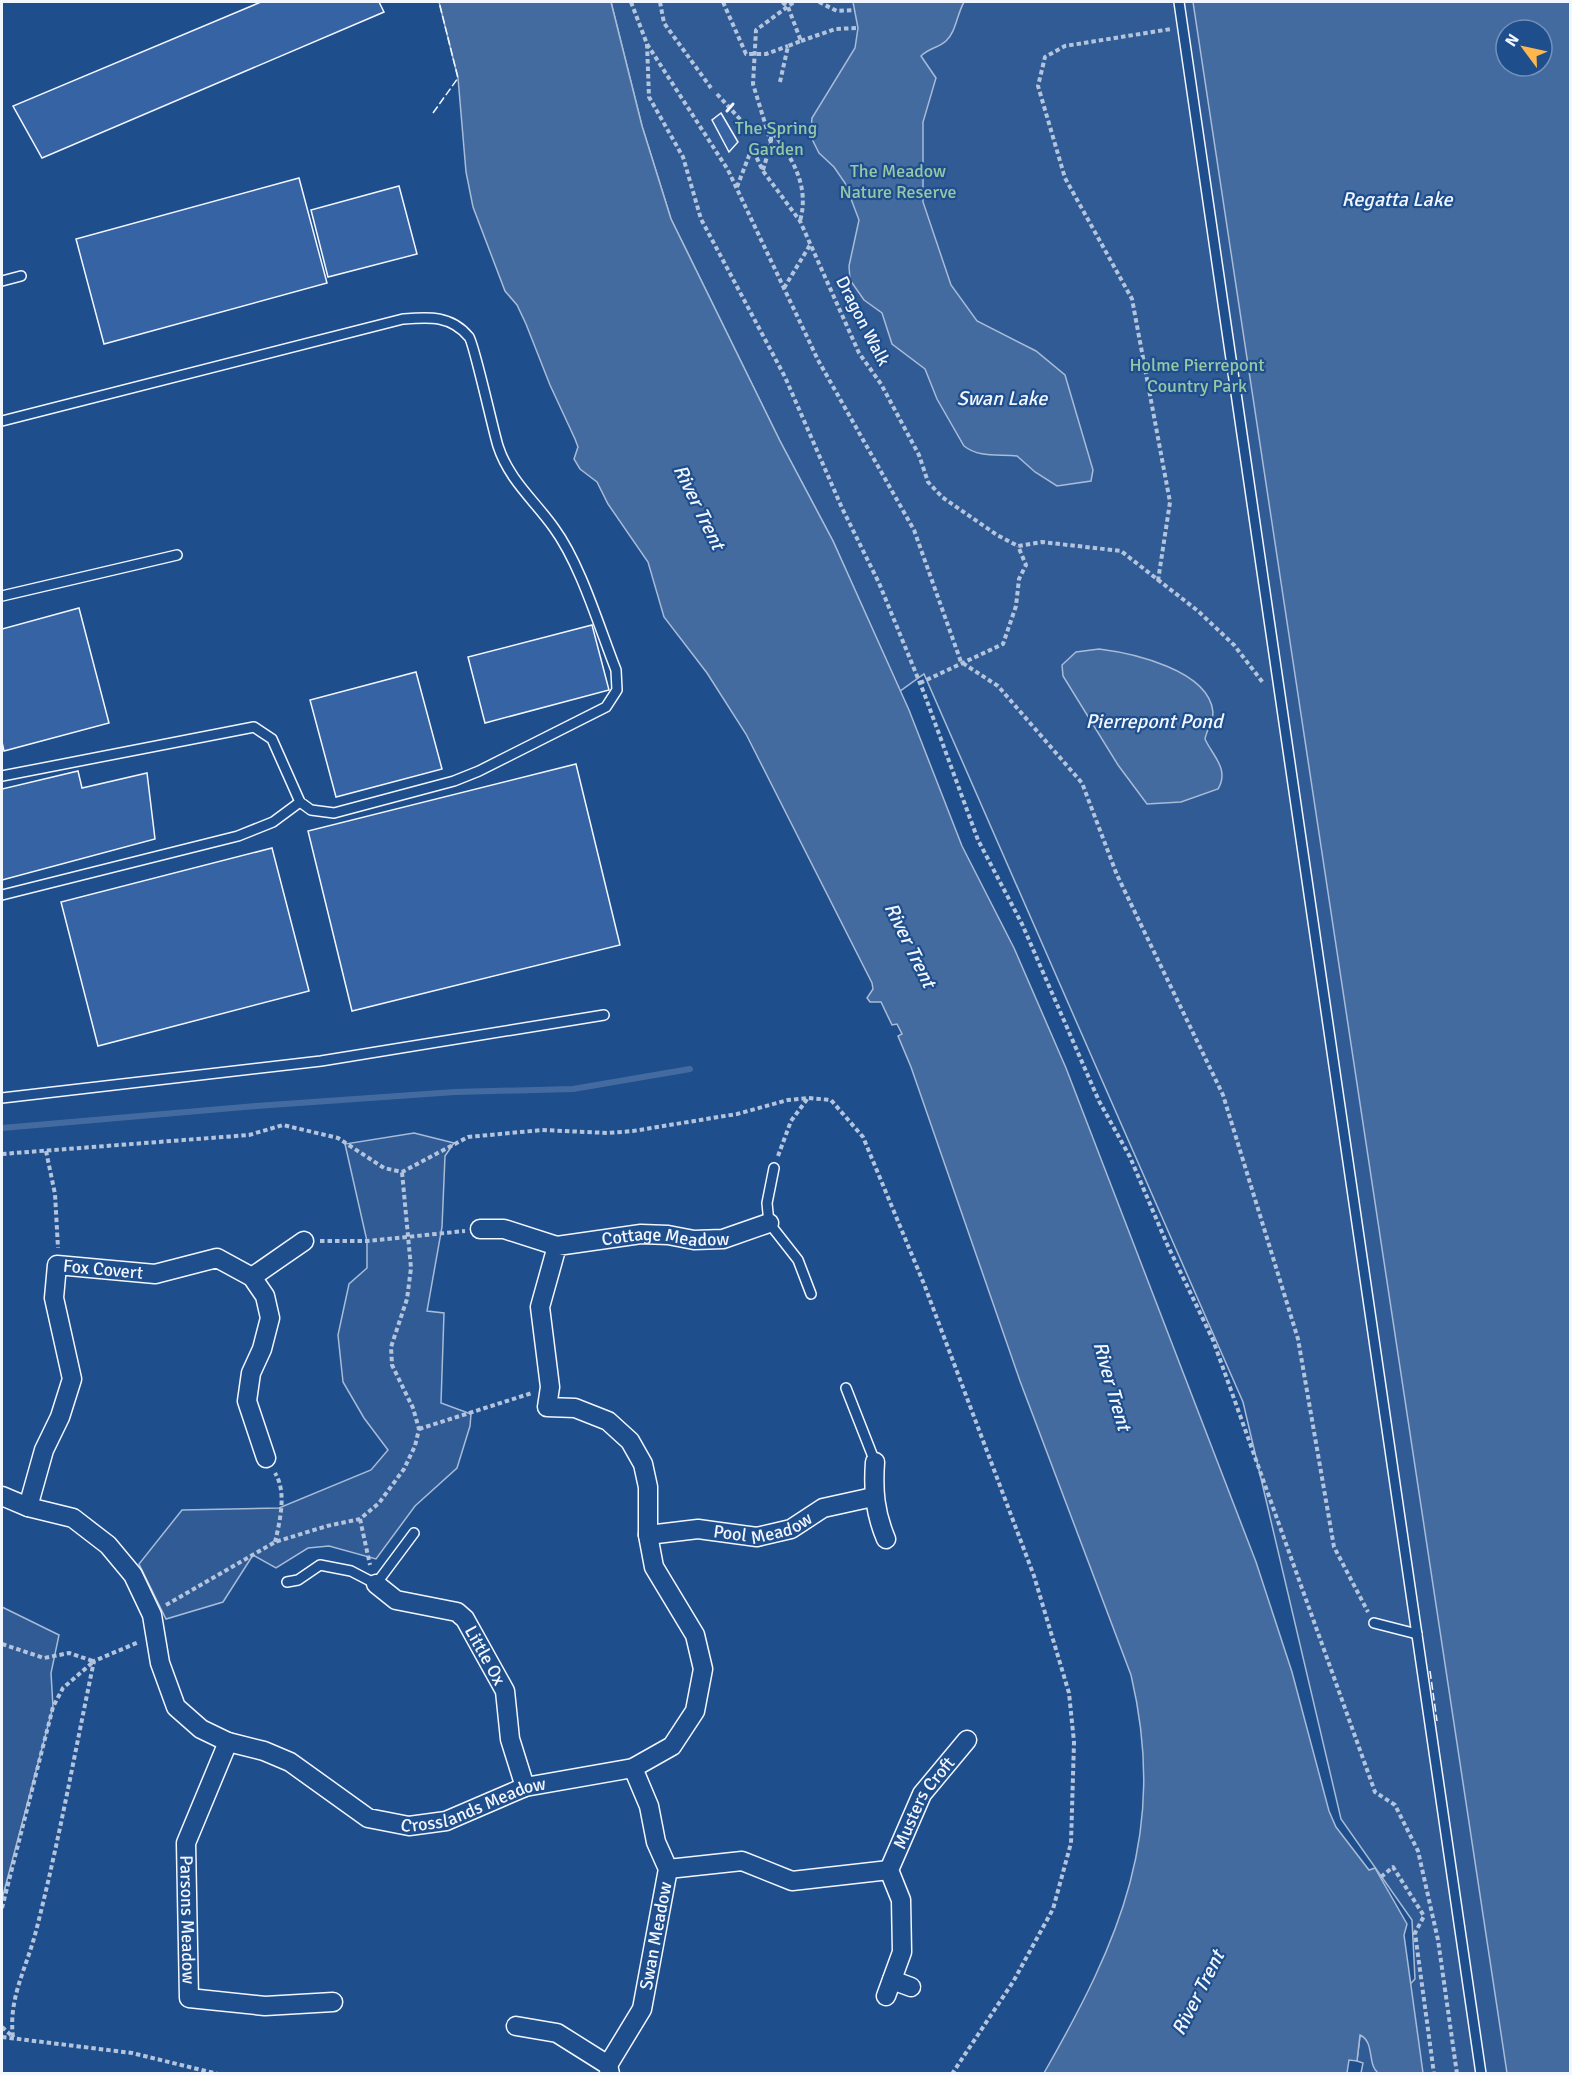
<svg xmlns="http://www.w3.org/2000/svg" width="1572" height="2075" font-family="Signika,sans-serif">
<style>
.built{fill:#305b95;stroke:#a8bbd7;stroke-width:1.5;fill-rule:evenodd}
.water{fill:#446ba0;stroke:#a8bbd7;stroke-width:1.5;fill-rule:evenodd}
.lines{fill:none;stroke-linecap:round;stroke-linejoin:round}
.stream{stroke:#446ba0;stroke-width:6}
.building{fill:#3563a3;stroke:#f2f6ff;stroke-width:1.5}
.service-casing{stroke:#f2f6ff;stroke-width:12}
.minor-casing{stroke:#f2f6ff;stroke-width:21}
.path{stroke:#b3c4dc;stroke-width:4;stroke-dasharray:4.5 3;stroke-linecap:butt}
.service{stroke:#1f4e8c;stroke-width:9}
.minor{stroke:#1f4e8c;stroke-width:18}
.fence{stroke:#f2f6ff;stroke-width:1.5;stroke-dasharray:8 3;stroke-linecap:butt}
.wall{stroke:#f2f6ff;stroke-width:3}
.labels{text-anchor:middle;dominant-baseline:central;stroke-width:4.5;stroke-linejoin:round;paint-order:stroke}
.park-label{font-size:18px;fill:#97c8a6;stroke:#1f4e8c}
.street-label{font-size:18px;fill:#f2f6ff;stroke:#1f4e8c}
.water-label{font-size:20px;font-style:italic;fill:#f2f6ff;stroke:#1f4e8c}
</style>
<rect width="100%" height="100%" fill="#1f4e8c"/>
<g class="built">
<path d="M611,2H1570V2073H1361L1363,2063L1357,2061L1360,2036L1415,1979L1412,1920L1341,1819L1243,1402L924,674L900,691L833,541L780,441L671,219L642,126ZM1506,30H1542V66H1506Z"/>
<path d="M414,1133L454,1143L445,1156L442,1227L427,1311L444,1313L441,1403L471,1414L470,1426L457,1468L415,1506L376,1559L329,1546L308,1548L276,1568L253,1555L223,1602L166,1619L139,1564L182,1510L279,1508L371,1470L388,1450L364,1418L343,1382L338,1335L349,1284L367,1268V1241L345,1144Z"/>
<path d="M2,1607L59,1635L51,1673L53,1707L2,1899Z"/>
</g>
<g class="water">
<path d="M439,2H611L642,126L671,219L780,441L833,541L909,710L962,846L1014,948L1066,1068L1256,1562L1292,1672L1329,1811L1336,1827L1369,1870L1375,1868L1407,1924L1404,1935L1423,2073H1378C1367,2064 1375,2042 1360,2035L1357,2061L1349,2060L1347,2073H1044C1120,1940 1168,1832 1131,1675L1020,1381L911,1067L898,1036L902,1034L897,1024L892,1025L881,1002H870L867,998L873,989L872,983L746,734L707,673L664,617L648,562L608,504L597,482L580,469L574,459L578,447L575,439L550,385L526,324L517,305L505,291L473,207L466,172L458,78Z"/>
<path d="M853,2H964C957,14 956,32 946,41C938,48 929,48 921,56L936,78L923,122V202L951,285L977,321L1036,351L1065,375L1093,470L1091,481L1057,486L1035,472L1017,456C998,454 979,458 964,446L937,399L925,369L892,344L882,313L864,300L850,280L849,266L859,220L845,183L834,167L819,153L813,141L811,129L812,118L855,48L858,28Z"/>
<path d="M1193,2H1570V2073H1507ZM1506,30H1542V66H1506Z"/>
<path d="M1099,649C1132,653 1209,670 1213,712C1213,722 1207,729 1205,739C1212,755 1230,769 1218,789L1181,802L1147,804L1118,765L1063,676L1062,665L1076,652Z"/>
</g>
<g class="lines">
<path class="stream" d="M2,1128L256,1106L455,1092L573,1089L690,1069"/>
</g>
<g class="building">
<path d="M261,2H379L384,12L42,158L13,106Z"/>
<path d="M721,113L738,142L729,152L712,120Z"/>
<path d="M299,178L327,283L104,344L76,239Z"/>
<path d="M399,186L417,254L328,277L311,210Z"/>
<path d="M79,608L109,723L4,751L2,742V629Z"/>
<path d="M592,625L609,690L485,723L468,657Z"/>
<path d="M416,672L442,769L336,797L310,700Z"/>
<path d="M576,764L620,945L352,1011L308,831Z"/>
<path d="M78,771L82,788L147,773L155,839L2,880V789Z"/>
<path d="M272,848L309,991L98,1046L61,902Z"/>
</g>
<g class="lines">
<defs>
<g id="service">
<path d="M1179,2L1481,2074"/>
<path d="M2,281L21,276"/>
<path d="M2,421L403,319C429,317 451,315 469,337C474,343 493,430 498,446C509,480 535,501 554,528C581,565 599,627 616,670L617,690L606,707L479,771L454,781L334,813L311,810L300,802L272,739L254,727L2,776"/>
<path d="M2,596L177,555"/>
<path d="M2,895L238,836L273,822L300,802"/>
<path d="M2,1098L321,1061L604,1015"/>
<path d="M774,1168L767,1203L769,1223L798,1260L811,1294"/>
<path d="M846,1388L875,1462"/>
<path d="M287,1582L298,1580L320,1565L351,1571L376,1584L414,1533"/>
<path d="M1374,1623L1417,1634"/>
</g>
<g id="minor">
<path d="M480,1229H504L557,1246"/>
<path d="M252,1277L304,1241"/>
<path d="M875,1462C873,1491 875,1513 886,1539"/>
<path id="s1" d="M2,1496L28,1507L73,1518L108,1545L133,1575L152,1615L160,1663L176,1707L201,1729L228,1742L264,1751L290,1762L368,1818L409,1826L446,1821L525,1787L633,1768L672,1746L695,1711L703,1669L695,1635L654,1567L648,1535V1487L643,1464L630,1441L608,1421L575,1408L547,1407L550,1387L540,1307L557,1246L641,1234L668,1235L694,1240L723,1239L769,1223"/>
<path id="s2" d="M28,1507L44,1450L60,1417L72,1379L54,1298L57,1265L155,1274L217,1258L252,1277L265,1296L270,1318L262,1349L251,1373L247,1401L266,1458"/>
<path id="s3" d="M648,1535L698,1529L757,1537L791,1529L823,1508L873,1497"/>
<path id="s4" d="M376,1584L396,1600L457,1612L465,1619L505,1691L510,1739L525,1787"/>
<path id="s5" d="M228,1742L186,1843L189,1998L265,2006L333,2002"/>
<path d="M668,1869L742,1861L792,1881L889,1870"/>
<path d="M892,1980L911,1987"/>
<path id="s6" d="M886,1996L902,1952L901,1900L889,1870L922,1794L967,1740"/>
<path d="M516,2026L557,2033L608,2065L610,2074"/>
<path id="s7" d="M608,2065L642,2009L668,1869L656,1842L649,1806L633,1768"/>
</g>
</defs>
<use href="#service" class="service-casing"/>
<use href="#minor" class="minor-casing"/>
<g class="path">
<path d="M631,2L647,44L728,170L818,360L914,530L961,662L998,686L1082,783L1117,875L1223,1095L1298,1339L1334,1547L1368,1612"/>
<path d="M660,2L664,23L711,88"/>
<path d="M723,2L746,54H766L788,46"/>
<path d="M819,2L837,11L855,10"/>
<path d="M801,41L835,29L858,28"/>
<path d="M647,44L649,97L683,157L701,219L785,377L842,508L879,583L924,693L978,840L1022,924L1099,1101L1130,1157L1167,1244L1213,1340L1375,1792L1395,1805L1418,1851L1438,1940L1457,2074"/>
<path d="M780,82L788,46L801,41L788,7L782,2"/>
<path d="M717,94L748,128"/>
<path d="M771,143L753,84L756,30L794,2"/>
<path d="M763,170L771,143V130C792,157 810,186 800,221"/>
<path d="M737,187L752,148L763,171L800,221L859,353L881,384L919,455L928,482L942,497L997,535L1018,546L1042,542L1121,551L1198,611L1234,645L1264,684"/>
<path d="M784,288L810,245"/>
<path d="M1158,581L1170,502L1132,299L1065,178L1038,86L1045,57L1065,46L1171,29"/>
<path d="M920,683L1003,644L1016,606L1019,579L1026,565L1018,546"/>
<path d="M46,1151L55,1194L58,1248"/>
<path d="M2,1154L249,1135L283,1125L338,1138L384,1168L402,1172L468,1137L542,1130L608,1133L633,1131L737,1114L788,1100L808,1098L831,1100L863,1137L924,1284L1034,1576L1069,1693L1074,1742L1071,1843L1053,1909L1013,1982L952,2074"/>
<path d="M778,1156L791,1121L808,1098"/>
<path d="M320,1241H367L465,1231"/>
<path d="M419,1429L532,1393"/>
<path d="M360,1519L370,1565"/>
<path d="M275,1542C280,1521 287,1492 275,1473"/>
<path d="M166,1605L275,1542L327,1526L360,1519L379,1503L404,1469L415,1446L419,1429L413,1408L392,1365L391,1347L407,1299L411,1268L402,1172"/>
<path d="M2,1644L44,1658L69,1653L93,1661"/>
<path d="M1381,1877L1393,1867L1424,1916L1415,1933L1434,2074"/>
<path d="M2,1908L53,1707L63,1688L93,1662"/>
<path d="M2,2027L12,2036"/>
<path d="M2,2037L132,2053L218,2074"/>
<path d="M13,2037C8,1998 27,1967 36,1931C59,1842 75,1751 94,1661L139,1642"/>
</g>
<use href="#service" class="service"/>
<use href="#minor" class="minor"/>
<g class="fence">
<path d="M433,113L458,78L439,2"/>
<path d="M1430,1671L1437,1721"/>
</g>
<path class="wall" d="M727,111L733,104"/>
</g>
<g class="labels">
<g class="park-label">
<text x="776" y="128">The Spring<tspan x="776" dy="21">Garden</tspan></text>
<text x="898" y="171">The Meadow<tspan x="898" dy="21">Nature Reserve</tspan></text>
<text x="1197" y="365">Holme Pierrepont<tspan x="1197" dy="21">Country Park</tspan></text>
</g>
<g class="street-label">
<text transform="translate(863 321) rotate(63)">Dragon Walk</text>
<text stroke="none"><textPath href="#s1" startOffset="1538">Cottage Meadow</textPath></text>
<text stroke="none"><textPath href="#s2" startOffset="298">Fox Covert</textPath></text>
<text stroke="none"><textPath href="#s3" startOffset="117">Pool Meadow</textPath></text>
<text stroke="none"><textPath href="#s4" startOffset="140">Little Ox</textPath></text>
<text stroke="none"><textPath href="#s1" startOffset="632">Crosslands Meadow</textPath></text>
<text stroke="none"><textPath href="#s6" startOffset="207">Musters Croft</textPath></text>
<text stroke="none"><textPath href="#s5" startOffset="186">Parsons Meadow</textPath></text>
<text stroke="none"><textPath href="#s7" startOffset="140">Swan Meadow</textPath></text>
</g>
<g class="water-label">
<text x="1397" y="199">Regatta Lake</text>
<text x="1002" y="398">Swan Lake</text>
<text transform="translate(699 507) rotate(64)">River Trent</text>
<text x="1154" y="721">Pierrepont Pond</text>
<text transform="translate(910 945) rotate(64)">River Trent</text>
<text transform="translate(1112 1386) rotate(74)">River Trent</text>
<text transform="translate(1198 1993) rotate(-63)">River Trent</text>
</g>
</g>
<rect width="1572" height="2075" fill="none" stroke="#f2f6ff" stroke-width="6"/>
<g transform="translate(1524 48) rotate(303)"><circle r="28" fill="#1f4e8c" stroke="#7391ba" stroke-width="1.5"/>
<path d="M0-4.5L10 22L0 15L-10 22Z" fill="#ffb74d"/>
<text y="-9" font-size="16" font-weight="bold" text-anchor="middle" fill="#f2f6ff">N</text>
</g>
</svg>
